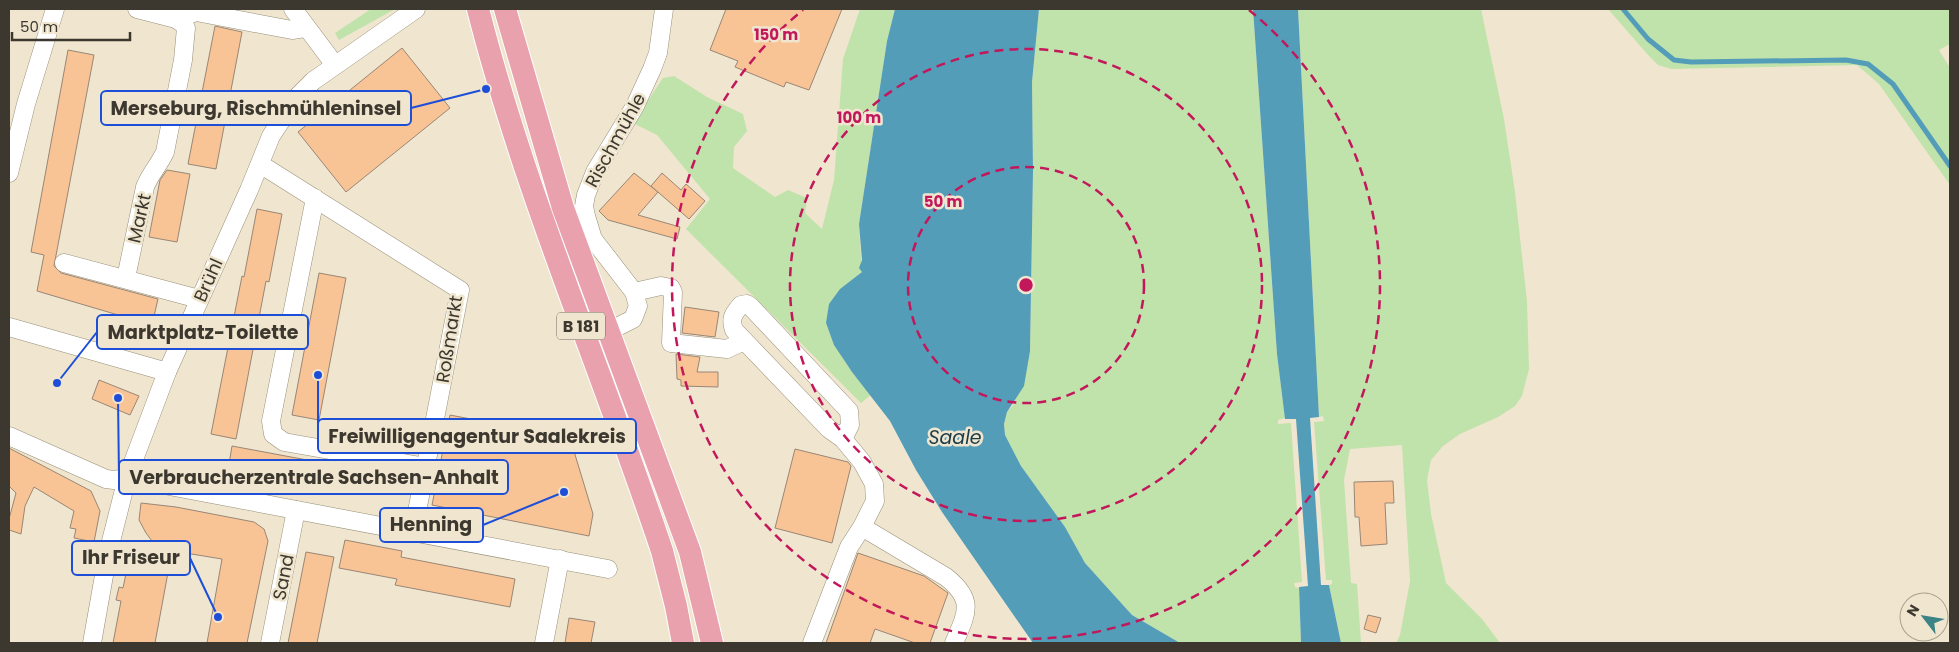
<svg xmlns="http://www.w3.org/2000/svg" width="1959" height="652" font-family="Poppins,sans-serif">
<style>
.green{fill:#c0e2ab}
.water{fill:#539db9}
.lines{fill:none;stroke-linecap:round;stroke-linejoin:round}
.stream{stroke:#539db9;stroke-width:5}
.building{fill:#f8c495;stroke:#998676}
.minor-casing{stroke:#988f79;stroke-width:19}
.major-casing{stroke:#fff;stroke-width:24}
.minor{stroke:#fff;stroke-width:18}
.major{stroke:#e8a1ad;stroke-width:22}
.ring{fill:none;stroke:#c2185b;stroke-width:2.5;stroke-dasharray:9 6}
.labels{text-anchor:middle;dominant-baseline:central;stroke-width:5;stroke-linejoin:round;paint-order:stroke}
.shield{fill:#f0e6cf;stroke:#726c5f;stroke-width:1}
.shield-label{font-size:16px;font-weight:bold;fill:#3c382f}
.street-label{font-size:18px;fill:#3c382f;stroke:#f0e6cf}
.water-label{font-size:19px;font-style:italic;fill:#193c49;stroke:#f0e6cf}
.centre{fill:#c2185b;stroke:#f0e6cf;stroke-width:2.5}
.ring-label{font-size:15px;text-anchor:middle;font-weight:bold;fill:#c2185b;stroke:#f0e6cf;stroke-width:5;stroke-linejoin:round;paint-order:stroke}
.leader{fill:none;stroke:#1d4ed8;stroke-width:2}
.callout-dot{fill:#1d4ed8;stroke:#f0e6cf;stroke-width:2}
.callout{fill:#f0e6cf;stroke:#1d4ed8;stroke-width:2}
.callout-label{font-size:19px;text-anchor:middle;font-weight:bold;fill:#3c382f}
</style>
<rect width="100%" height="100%" fill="#f0e6cf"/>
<g class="green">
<path d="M371,9H395L339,40L335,33Z"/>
<path d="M860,9H895L887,41L859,224L862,272L857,276L826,323C836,353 851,371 871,395L861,403L686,229L710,199L657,135L633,123L663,78L674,76L707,97L743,114L747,131L734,147L733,168L775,197L788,190L807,198L805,213L822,229L834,180L843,59Z"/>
<path d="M1039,9H1253L1277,354L1285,418L1278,420V424L1291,423L1302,582L1294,583L1295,587L1299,588L1301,643H1180L1132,615L1085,563L1065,527L1021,466L1005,435L1004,424L1007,412L1014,404L1030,351L1033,171L1032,82Z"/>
<path d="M1298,9H1481L1504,119L1515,192L1527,301L1529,369L1522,396L1515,406L1498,417L1460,434L1443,446L1431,460L1427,480L1431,514L1446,583L1482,619L1500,643H1396L1400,635L1410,581L1402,445L1350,449L1344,480L1351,583L1357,584L1361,643H1341L1329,585L1332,584V580H1326L1314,422L1324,421L1323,416L1319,417Z"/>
<path d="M1608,9H1950V44L1939,50L1950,68V185L1879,84L1857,65L1671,69L1658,65L1648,55Z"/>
</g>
<g class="water">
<path d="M895,9H1039L1032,82L1033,171L1030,351L1024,386L1007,412L1004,424L1005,435L1021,466L1065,527L1085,563L1132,615L1180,643H1033L942,512L916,470L890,421L852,372L834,345L826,323L829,304L840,289L862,272L859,268L862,260L859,224L887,41Z"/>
<path d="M1253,9H1298L1319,417L1310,418L1321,585H1329L1341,643H1301L1299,587L1308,586L1296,419H1285L1277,354Z"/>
</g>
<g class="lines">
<path class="stream" d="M1623,9L1648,39L1674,60L1691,62L1846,60L1868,64L1893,84L1950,166"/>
</g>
<g class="building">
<path d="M726,9H842L809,90L786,82L784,87L735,67L738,61L710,50Z"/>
<path d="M215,26L242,32L216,169L188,164Z"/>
<path d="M402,48L450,108L346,192L298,132Z"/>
<path d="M68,50L94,55L54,266L61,273L158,299L152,325L37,291L44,255L31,252Z"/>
<path d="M167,170L190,174L177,242L149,237L160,180Z"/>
<path d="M634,173L658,192L638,215L680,227L677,239L608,220L599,211Z"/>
<path d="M662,173L681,190L686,184L705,201L689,219L651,186Z"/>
<path d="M257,209L282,214L269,282L266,281L236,439L211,434L242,276L244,277Z"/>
<path d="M319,273L346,278L319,420L292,415Z"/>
<path d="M685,307L719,312L715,337L682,333Z"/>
<path d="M676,354L700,357L697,372H718V387L681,386V380L677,379Z"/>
<path d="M99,380L139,396L130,415L92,399Z"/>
<path d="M450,415L570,438L593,514L589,536L432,505Z"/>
<path d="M232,446L350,468L345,493L228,470Z"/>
<path d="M9,448L91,491L100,511L94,542L74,538L76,529L70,528L74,511L34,487L25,506L21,534L9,530V519L16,493L9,486Z"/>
<path d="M795,449L848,462L851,466L832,543L775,528Z"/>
<path d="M1393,481L1394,503H1385L1387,544L1361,546L1359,517H1355L1354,482Z"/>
<path d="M141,503L176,507L254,522L264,529L268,541L247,643H207L222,559L173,551L170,565L146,533L139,520Z"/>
<path d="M345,540L402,551L401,557L515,579L510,607L395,585L397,579L339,568Z"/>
<path d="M306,552L334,557L317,643H288Z"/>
<path d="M858,553L924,576L948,593L930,643H915L875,629L870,643H826Z"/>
<path d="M129,559L169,567L155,643H113L121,601L116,600L119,587L123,588Z"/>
<path d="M1368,615L1381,618L1376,633L1364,629Z"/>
<path d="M569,618L595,622L591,643H565Z"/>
</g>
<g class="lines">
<defs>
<g id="minor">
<path d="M293,9L335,65"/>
<path d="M176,19L196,12L292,30L305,28"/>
<path d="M260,164L460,290L413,532"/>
<path d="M9,173L26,104L55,9"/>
<path d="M315,198L271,421L273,434L284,442L426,467"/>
<path d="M64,263L199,299"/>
<path d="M126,278L145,187C150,174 159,165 165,152L183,60L186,28L183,24L176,19L137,9"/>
<path d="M634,292L661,286L671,288L673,292L671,343L727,349L744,341"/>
<path d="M9,327L167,372"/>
<path d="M607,332L633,319L638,306L634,292L593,239L586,216L584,206L586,195L595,172L635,106L652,69L658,53L664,9"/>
<path d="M9,436L106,479L114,480L127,478L608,569"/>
<path d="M862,527L946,577C975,600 967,613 954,643"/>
<path d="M92,643L108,553L127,478L167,372L249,190L271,136L296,98L313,81L416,9"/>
<path d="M270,643L296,510"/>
<path d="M544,643L560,559"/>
<path d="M812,643L849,547L862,527L875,501L874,484L862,462L843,439L829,429L734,330C730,319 733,314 741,305L747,304L751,307L849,411L850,425L843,439"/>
</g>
<g id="major">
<path d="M478,9C525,194 602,370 662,551L676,606L683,643"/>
<path d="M505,9L563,208L690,552L712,643"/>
</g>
</defs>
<use href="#minor" class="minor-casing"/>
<use href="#major" class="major-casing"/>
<use href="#minor" class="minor"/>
<use href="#major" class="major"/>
</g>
<g class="ring">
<circle cx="1026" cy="285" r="118"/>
<circle cx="1026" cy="285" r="236"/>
<path d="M1249 10A354 354 0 1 1 803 10"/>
</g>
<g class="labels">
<rect class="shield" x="557" y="312.5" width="48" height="27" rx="4"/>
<g class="shield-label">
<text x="581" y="326">B 181</text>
</g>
<g class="street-label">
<text transform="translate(615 140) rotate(-61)">Rischmühle</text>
<text transform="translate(139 218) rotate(-77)">Markt</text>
<text transform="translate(208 280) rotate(-66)">Brühl</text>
<text transform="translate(449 339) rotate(-81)">Roßmarkt</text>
<text transform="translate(283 577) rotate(-79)">Sand</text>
</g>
<g class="water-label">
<text x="955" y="437">Saale</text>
</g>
</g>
<circle cx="1026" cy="285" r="8" class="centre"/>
<g class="ring-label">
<text x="776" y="40">150 m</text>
<text x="859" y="123">100 m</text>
<text x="943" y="207">50 m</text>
</g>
<path class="leader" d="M486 89L411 108M57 383L97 332M318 375L318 436M118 398L119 477M564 492L483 525M218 617L190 558"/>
<g class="callout-dot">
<circle cx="486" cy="89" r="5"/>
<circle cx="57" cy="383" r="5"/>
<circle cx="318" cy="375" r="5"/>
<circle cx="118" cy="398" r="5"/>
<circle cx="564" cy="492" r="5"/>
<circle cx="218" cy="617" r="5"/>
</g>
<g class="callout">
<rect x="101" y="91" width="310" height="34" rx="5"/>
<rect x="97" y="315" width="211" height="34" rx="5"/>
<rect x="318" y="419" width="318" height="34" rx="5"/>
<rect x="119" y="460" width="389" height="34" rx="5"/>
<rect x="380" y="508" width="103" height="34" rx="5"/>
<rect x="72" y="541" width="118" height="34" rx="5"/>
</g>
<g class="callout-label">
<text x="256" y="115">Merseburg, Rischmühleninsel</text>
<text x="203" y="339">Marktplatz-Toilette</text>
<text x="477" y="443">Freiwilligenagentur Saalekreis</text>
<text x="314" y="484">Verbraucherzentrale Sachsen-Anhalt</text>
<text x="431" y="531">Henning</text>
<text x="131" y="564">Ihr Friseur</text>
</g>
<rect width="1959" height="652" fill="none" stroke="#3c382f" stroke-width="20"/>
<g transform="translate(1924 617) rotate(301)"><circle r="24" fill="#f0e6cf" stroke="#a8a08f"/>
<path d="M0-4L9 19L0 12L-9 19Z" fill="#3b8384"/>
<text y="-8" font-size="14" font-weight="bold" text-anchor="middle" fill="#3c382f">N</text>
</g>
<path d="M12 32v8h118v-8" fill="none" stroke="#3c382f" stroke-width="2.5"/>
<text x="20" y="32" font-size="15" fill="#3c382f" stroke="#f0e6cf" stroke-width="4" paint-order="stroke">50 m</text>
</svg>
